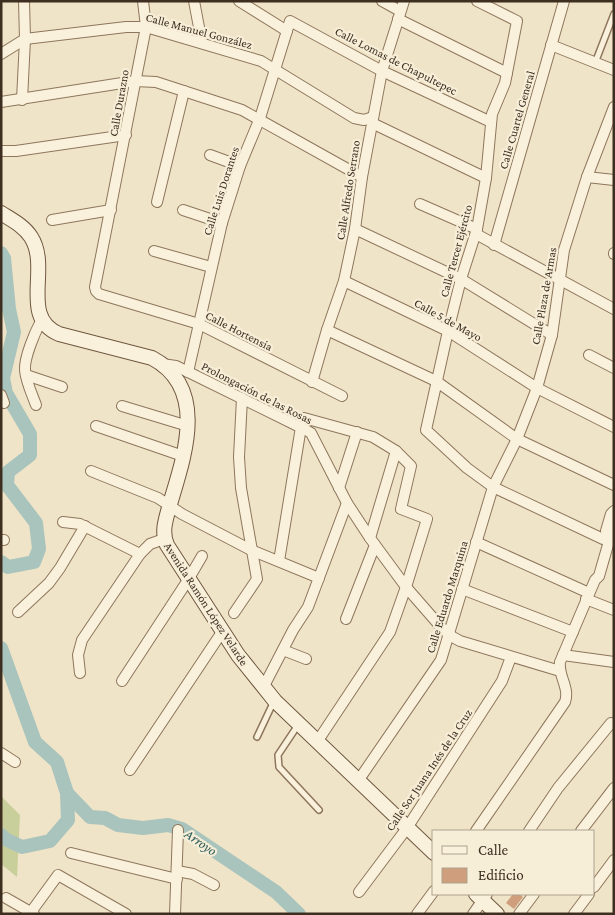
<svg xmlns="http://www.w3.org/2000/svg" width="615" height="915" font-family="'Crimson Pro',serif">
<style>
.green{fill:#c9cf9b}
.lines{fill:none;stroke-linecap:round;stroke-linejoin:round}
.river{stroke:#a9c4bc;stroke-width:14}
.building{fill:#cf9f7d}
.service-casing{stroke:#8d765c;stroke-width:8}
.minor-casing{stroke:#8d765c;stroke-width:12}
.secondary-casing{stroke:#6f573f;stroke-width:16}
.service{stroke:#faf1dc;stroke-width:5}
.minor{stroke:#faf1dc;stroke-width:10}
.secondary{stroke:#faf1dc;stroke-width:14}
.labels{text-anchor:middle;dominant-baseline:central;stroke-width:4.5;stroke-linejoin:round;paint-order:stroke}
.street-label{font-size:12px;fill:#3d2e20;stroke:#f7eed8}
.water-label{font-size:14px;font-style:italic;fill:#2f5d5a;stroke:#f7eed8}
</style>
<rect width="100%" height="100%" fill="#f0e4c8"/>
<path class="green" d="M1,796L20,815L17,877L1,864Z"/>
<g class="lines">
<g class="river">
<path d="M1,253L4,258L9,309L14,332L3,378L6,393L30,434V455L8,472L7,485L36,523L39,549L34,562L8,567L1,562"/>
<path d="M1,648L35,742L57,762L67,793L68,820L50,841L22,847L5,839L1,835"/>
<path d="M67,793L90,817L105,818L118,825L143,828L168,825L182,829L276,892L299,914"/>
</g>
</g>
<path class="building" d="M513,894H519L523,897L514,909L506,903Z"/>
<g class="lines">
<defs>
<g id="service">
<path d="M595,63L614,14"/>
<path d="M298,725L278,755L279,767L319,810"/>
<path d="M257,737L274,701"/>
</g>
<g id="minor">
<path d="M143,1L146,27L95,287L96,291L99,294L199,324L342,396"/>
<path d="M194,1L202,43"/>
<path d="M239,1L287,31"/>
<path d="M382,1L400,11"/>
<path d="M477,1L517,21L505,83L492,114L486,178L477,229L461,279L448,331L426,430L467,468L493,487L603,539"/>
<path d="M398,19L507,73"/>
<path d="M551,45L614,70"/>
<path d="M1,54L25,39L126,27H146L261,61L354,118L364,120L373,117"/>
<path d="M22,100L25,39L24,1"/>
<path d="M1,102L135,81L156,82L242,110L362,177"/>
<path d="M372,123L486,178"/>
<path d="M1,151H16L126,135"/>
<path d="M210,155L240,166"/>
<path d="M587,177L614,180"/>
<path d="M157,202L184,91"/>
<path d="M420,204L477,229"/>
<path d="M183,210L222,223"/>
<path d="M52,220L111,210"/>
<path d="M355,229L461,279L552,335"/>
<path d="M476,234L614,309"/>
<path d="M494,245L564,1"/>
<path d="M154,251L211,267"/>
<path d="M614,253V254"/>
<path d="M344,281L448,331L537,388L614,427"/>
<path d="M327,330L436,381L517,439L614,485"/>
<path d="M589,355L614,368"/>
<path d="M162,364L176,366L306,430L311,433L347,503L370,538L406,587L440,626L449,635L460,641L560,671"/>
<path d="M188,372L222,223L240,166L260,118L290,21L382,71L491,122"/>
<path d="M26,375L62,387"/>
<path d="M312,382L327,330L344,281L355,229L362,177L382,71L404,1"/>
<path d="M1,395L4,403"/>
<path d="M36,405C32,394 26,382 25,370C24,358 35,332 41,321"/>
<path d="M122,406L188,426"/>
<path d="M304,418L373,437L396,451L411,466L401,509L427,519L406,587L390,632L317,742"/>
<path d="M96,426L183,456"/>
<path d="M91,471L158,498L182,514L251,550L319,578"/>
<path d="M339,488L357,432"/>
<path d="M63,522L80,524L140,554"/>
<path d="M606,531L611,514L614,511"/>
<path d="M370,538L396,451"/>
<path d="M1,540H4"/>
<path d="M476,542L589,593"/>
<path d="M279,561L301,427"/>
<path d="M462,589L573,632"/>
<path d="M586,599L614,610"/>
<path d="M18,612L49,583L60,568L85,526"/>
<path d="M234,613L257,579L241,488L239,457L242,398"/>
<path d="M346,619L375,545"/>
<path d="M283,650L306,659"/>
<path d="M563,655L614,662"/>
<path d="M80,673L78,655L82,640L140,554L150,544L164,539"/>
<path d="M122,681L188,580L202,556"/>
<path d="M263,688L293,630L308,607L347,503"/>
<path d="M1,753L15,762"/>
<path d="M130,770L222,632"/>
<path d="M358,781L441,660L493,487L517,439L537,388L552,335L564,250L587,177L614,107"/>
<path d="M476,831L565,702C570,688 558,676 560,662L595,580L599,576L614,524"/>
<path d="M529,831L558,788L611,723"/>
<path d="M581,831L614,788"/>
<path d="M71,853L177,879"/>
<path d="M177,871L193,874L214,885"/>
<path d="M594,887L614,860"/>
<path d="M359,892L407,828L502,681L511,657"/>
<path d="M6,898L34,914"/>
<path d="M31,912L58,875L126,914"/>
<path d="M175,914L178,830"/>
<path d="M417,914L434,891"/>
<path d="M473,914L487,894"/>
<path d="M519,914L534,894"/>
<path d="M574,914L589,894"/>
</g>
<g id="secondary">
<path d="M1,213C12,220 24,226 31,237C51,268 19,317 59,334L152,358C209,388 184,457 170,504C166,519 161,531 167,545L238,655L275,701L434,853"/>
<path d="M476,894L497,914"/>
</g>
</defs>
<use href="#service" class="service-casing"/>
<use href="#minor" class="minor-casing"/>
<use href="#secondary" class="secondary-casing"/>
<use href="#service" class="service"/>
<use href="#minor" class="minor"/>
<use href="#secondary" class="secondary"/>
</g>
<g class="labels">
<g class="street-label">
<text transform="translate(199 31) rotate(15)">Calle Manuel González</text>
<text transform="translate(396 61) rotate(27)">Calle Lomas de Chapultepec</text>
<text transform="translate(119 103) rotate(-80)">Calle Durazno</text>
<text transform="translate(517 120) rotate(-74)">Calle Cuartel General</text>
<text transform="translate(348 190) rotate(-81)">Calle Alfredo Serrano</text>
<text transform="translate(221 191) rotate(-72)">Calle Luis Dorantes</text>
<text transform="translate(456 251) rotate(-75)">Calle Tercer Ejército</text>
<text transform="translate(544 296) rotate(-80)">Calle Plaza de Armas</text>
<text transform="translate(448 320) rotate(29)">Calle 5 de Mayo</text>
<text transform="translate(239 331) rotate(27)">Calle Hortensia</text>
<text transform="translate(257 393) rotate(27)">Prolongación de las Rosas</text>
<text transform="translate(447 597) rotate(-73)">Calle Eduardo Marquina</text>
<text transform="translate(206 604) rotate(57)">Avenida Ramón López Velarde</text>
<text transform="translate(429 770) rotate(-56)">Calle Sor Juana Inés de la Cruz</text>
</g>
<g class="water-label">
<text transform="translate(201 842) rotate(34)">Arroyo</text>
</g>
</g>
<rect width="615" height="915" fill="none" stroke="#3d2e20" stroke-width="5"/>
<rect x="432" y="830" width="162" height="65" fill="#f7eed8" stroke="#ada18e"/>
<rect x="442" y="846" width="25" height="8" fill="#faf1dc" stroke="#ada18e"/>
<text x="478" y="855" font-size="15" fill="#3d2e20">Calle</text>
<rect x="442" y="868" width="25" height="15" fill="#cf9f7d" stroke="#ada18e"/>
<text x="478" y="880" font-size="15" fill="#3d2e20">Edificio</text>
</svg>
